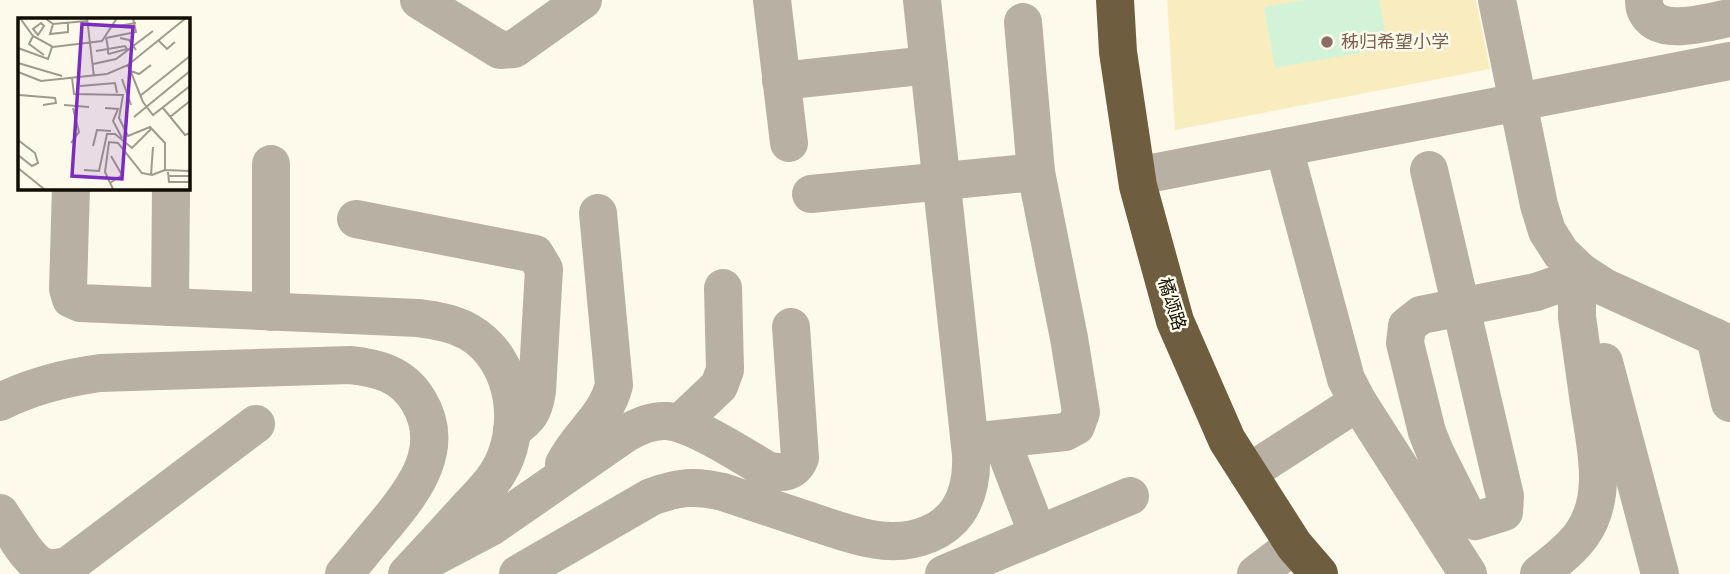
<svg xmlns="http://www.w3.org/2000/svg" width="1730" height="574" font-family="Helvetica,'Noto Sans SC',sans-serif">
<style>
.built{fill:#f9edc0}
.green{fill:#d2f3d7}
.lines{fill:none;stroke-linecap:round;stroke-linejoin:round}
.minor{stroke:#b8b0a2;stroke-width:38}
.highway{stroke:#6e5e3f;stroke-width:38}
.education-dot{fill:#8d6e63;stroke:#fdfaeb;stroke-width:2.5}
.labels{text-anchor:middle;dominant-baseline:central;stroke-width:5;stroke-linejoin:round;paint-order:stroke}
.education-label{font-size:18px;fill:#785e54;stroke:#fdfaeb;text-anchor:start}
.street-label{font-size:18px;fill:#100d02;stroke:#fdfaeb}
.inset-road{fill:none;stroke:#9e9b8e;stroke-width:2}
.view{fill:#7b2cbf;fill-opacity:0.15;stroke:#7b2cbf;stroke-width:3.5}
.inset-edge{fill:none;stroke:#100d02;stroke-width:3.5}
</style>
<rect width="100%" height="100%" fill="#fdfaeb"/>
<path class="built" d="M1167,0H1476L1490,69L1175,130Z"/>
<path class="green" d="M1304,0H1379L1388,48L1275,68L1264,7Z"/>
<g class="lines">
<g class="minor">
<path d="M419,0L500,50L514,49L583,0"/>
<path d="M772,0L789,143"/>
<path d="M1497,0L1539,205L1547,231L1561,253L1581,272L1604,287L1730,344"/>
<path d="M1644,0C1644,4 1644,8 1646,11C1659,38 1707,22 1730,18"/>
<path d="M781,81L929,65"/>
<path d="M1284,148L1346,379L1358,402L1468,574"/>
<path d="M1429,170L1505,496L1504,512L1475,521L1465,512L1435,452L1427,432L1405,343L1407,326L1421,315L1536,292L1559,284L1581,272"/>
<path d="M1137,176L1730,61"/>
<path d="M71,187L68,289L71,299L80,303L418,318C436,320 453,323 469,332C517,360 525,430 497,474C488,488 476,499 465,511C446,532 427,553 407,574"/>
<path d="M811,194L1036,172"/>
<path d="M356,219L535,254L544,269L537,391C534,412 529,418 512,430"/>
<path d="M170,307L171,187"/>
<path d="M271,312V164"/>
<path d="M1715,337L1730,403"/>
<path d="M1604,362L1660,574"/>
<path d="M0,402C32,386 64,378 100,373L350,365C378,368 402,374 418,400C447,447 415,489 385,525C371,541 358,558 344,574"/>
<path d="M680,423L719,386L725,370L723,288"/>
<path d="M1001,439L1038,535"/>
<path d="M970,442L1065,432L1076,426L1081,412L1069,338L1036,172L1023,22"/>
<path d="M564,464C579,434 606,418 614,385L598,213"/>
<path d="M1248,473L1358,402"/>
<path d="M0,513C6,523 13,532 19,542C33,562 42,574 69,565L256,424"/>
<path d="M436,556L491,527L625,434C638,426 652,420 667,421C693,423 743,456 767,470C782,474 794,473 800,458L791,327"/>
<path d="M518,574L651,497C678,487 695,485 723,492C750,501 777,510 804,519C845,532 887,552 929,534C941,529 951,521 958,511C969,494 972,475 971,455L922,0"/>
<path d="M944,574L1130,496"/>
<path d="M1256,574L1294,545"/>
<path d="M1539,574C1554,562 1571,550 1582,534C1609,496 1595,445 1589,403C1585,374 1581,345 1577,317V295L1581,272"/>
</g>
<path class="highway" d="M1115,0L1118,52L1138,186L1175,321L1227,440L1294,545L1319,574"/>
</g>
<circle class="education-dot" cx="1327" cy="42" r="7"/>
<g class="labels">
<g class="education-label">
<text x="1341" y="42">秭归希望小学</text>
</g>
<g class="street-label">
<text transform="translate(1172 304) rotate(73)">橘颂路</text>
</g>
</g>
<g transform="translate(18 18)">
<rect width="172" height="172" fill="#fdfaeb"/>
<path class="inset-road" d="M2,0L15,18L35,29L84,23L99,0M27,0L35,6L69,3M69,0L76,59M23,5L26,8L20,17L15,11ZM35,6L32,16L50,14V5M94,9L118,5M15,18L11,26L26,37M88,20L118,14L115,0M102,20L111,22L118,32M141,23L149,31L157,24M0,30L30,41L34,29M78,33L90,31L107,28L109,31L91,36L90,35V31L89,24L88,20M0,45L44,58M75,46L98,41L135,13M110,47L125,84L135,97L172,68M113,53L121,56L133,47M0,54L23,63L89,56L110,47L168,0M54,60L56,76L105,77L101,100L110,118L132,109L147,125V152L134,157L124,155L100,125L91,124L87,154L95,171M104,61L113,87M62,68L97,65L99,75M1,77L37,80L38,85L25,87M122,78L172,38M46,87L71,89M87,90L100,91L95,103L104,120M145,90L167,117L172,115M116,99L172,53M152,99L172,83M0,122L17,135L20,145L14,148L0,137M53,125L61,114L55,90M75,128L79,112L93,113M0,150L26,171M66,152L81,153L89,116H97L114,130L134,110M147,152L172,153M150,154L151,164H172M133,157L135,129M150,158H172M92,165L104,157L93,138"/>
<path class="view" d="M64,6L115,9L104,161L54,158Z"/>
<rect width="172" height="172" class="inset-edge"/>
</g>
</svg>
